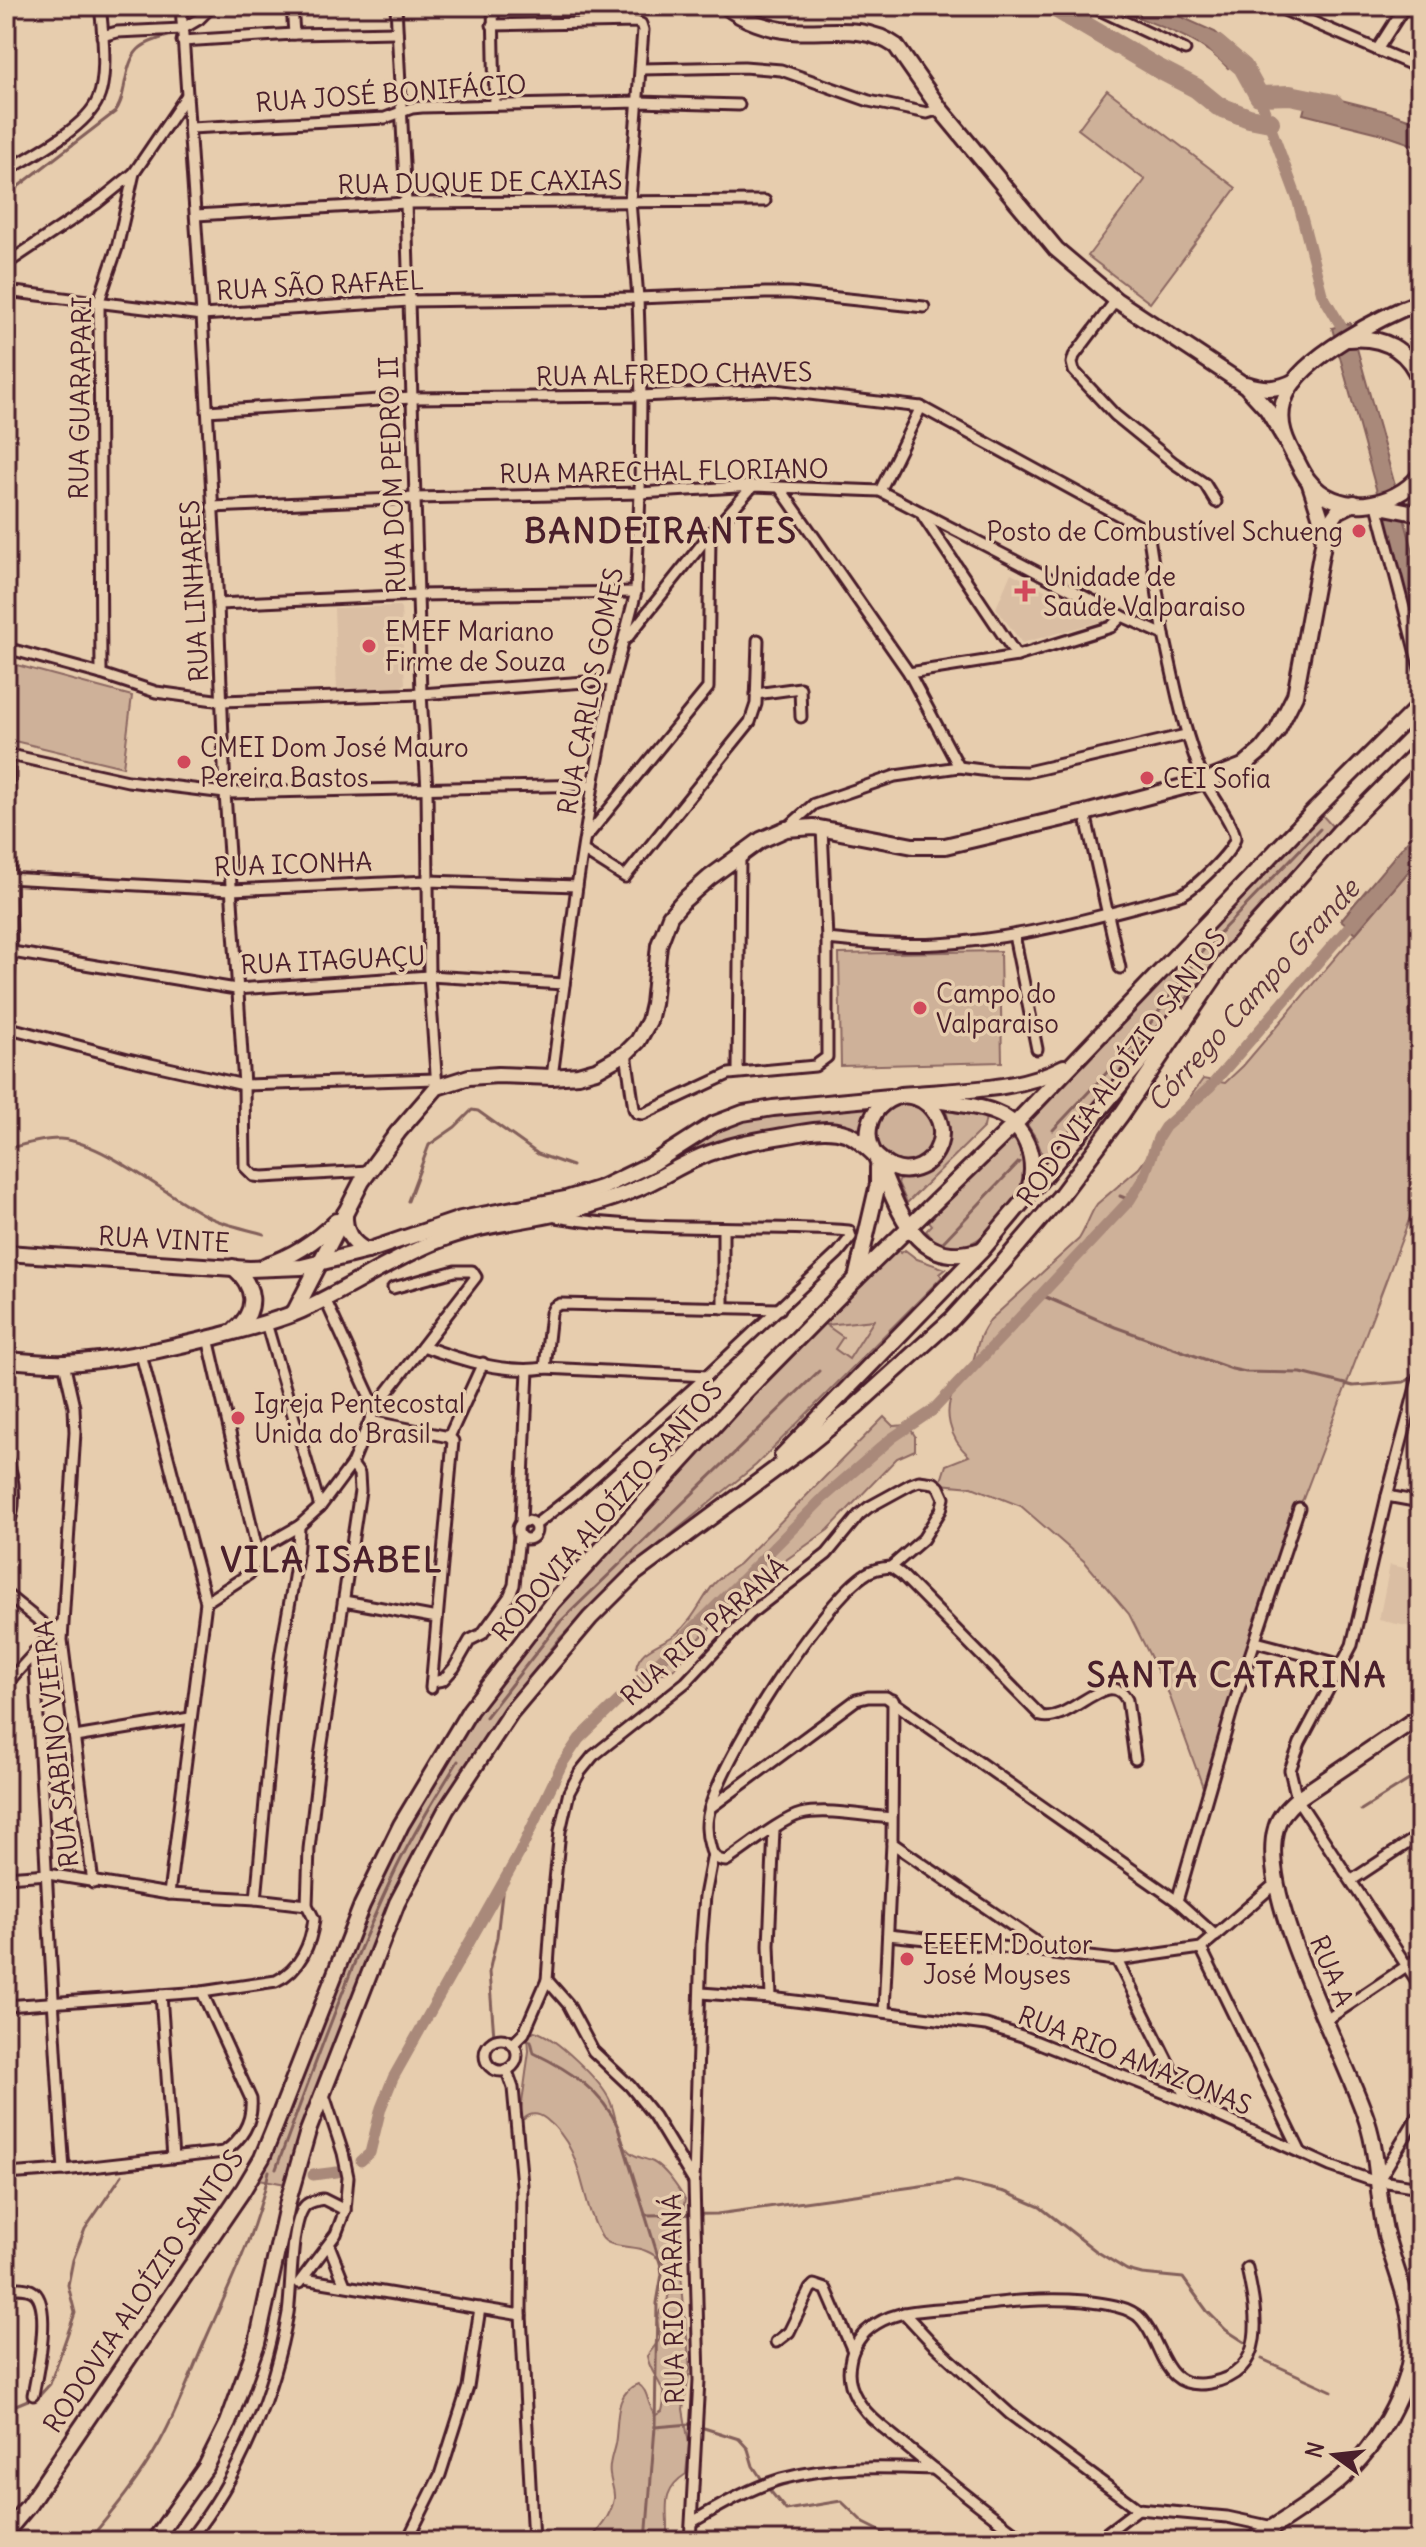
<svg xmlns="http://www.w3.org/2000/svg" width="1426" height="2547" font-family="Delius,sans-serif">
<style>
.built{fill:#dabea3}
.green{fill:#ceb199;stroke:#8c6862;stroke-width:2;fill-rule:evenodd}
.water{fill:#a9897a;stroke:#835f5a;stroke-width:2}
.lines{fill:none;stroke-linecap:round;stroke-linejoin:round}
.stream{stroke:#835f5a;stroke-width:3}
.canal{stroke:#a9897a;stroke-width:11}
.river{stroke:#a9897a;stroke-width:20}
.street-casing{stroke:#4a1f2b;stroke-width:15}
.secondary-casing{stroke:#4a1f2b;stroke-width:20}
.primary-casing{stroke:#4a1f2b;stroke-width:20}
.street{stroke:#e7cdae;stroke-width:9}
.secondary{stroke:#e7cdae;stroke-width:14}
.primary{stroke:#e7cdae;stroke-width:14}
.poi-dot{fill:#d1495b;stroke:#e7cdae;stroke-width:3}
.labels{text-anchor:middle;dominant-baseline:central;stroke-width:7;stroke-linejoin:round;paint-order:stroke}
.street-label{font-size:26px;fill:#4a1f2b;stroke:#e7cdae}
.poi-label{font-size:26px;fill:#4a1f2b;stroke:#e7cdae;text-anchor:start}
.water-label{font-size:28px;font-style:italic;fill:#5d343b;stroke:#e7cdae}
.district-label{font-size:34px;font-weight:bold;letter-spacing:2px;fill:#4a1f2b;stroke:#e7cdae}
</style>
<rect width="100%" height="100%" fill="#e7cdae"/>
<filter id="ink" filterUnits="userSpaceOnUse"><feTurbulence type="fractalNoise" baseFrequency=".0125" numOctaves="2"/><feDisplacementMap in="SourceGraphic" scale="16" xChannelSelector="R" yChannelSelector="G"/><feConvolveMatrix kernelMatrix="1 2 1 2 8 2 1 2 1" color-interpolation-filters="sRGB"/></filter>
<g filter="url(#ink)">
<g class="built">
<path d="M1011,573L1106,620L1022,643L996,608Z"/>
<path d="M399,606L401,608L405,684L400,688L337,691L334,608Z"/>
<path d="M875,1319L849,1359L835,1349L825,1325Z"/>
<path d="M1390,1565L1420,1571V1629L1379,1620Z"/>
</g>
<g class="green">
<path d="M1107,90L1236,188L1150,303L1088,256L1145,180L1078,129Z"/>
<path d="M13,664L132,696L123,767L6,739V690Z"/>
<path d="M1322,815L1333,827L1245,923L1190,994L1049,1160L1044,1159L1036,1138L1026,1123Z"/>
<path d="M1420,858V1191L1303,1499L1290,1517L1204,1790L1169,1694L1129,1614L1085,1562L1021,1506L972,1487L940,1484L946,1465L969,1456C950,1439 941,1411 956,1387C961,1378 970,1371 973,1361C979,1342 978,1337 990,1320L1079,1239C1087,1227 1089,1215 1097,1204L1139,1168L1203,1079L1225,1083L1243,1066Z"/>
<path d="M1000,951L1002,1062L841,1066L839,954Z"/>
<path d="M905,1104C925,1107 940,1125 931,1145C928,1153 921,1159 913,1162C872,1174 858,1107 905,1104Z"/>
<path d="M864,1105L869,1107L857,1133L746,1136L621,1190L597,1195L639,1177L699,1138L745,1118Z"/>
<path d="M946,1111L986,1117L984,1127L907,1203L898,1183L901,1178C938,1176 958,1145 946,1111Z"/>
<path d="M1009,1139L1019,1141C1026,1159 1032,1177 1019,1194C990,1228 978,1259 928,1241L932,1238L926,1231L932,1225L929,1221Z"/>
<path d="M898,1249L901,1253L905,1250L917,1259L946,1269L940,1274L942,1277L756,1465L636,1563L597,1600L559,1639L494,1722L433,1818L382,1922L297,2142L286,2184L259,2179L369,1907L415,1814L443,1765L474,1717L504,1675L576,1587L729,1417ZM874,1320L849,1359L835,1349L843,1337L826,1325Z"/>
<path d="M884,1417L893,1426L908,1425L915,1436V1450L897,1458L828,1530L762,1577L690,1648L674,1669L665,1673H648L636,1669C639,1648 661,1645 676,1634C693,1621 701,1600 714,1584C721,1576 730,1570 739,1564Z"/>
<path d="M534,2031C554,2035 602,2082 610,2101C617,2117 616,2134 626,2148C633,2158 643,2157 653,2162C666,2169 677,2187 685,2199L678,2243L690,2369L683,2409L689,2444L686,2474C656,2493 671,2514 666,2541H588C599,2531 611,2515 614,2499C615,2490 611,2484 610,2475C608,2464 613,2454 615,2444C619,2424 613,2393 638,2384C650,2391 646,2406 656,2415L662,2411C670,2385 651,2379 647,2356L660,2339L657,2320L660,2311L667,2302L672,2277C666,2266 659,2256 646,2251C633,2245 608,2249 601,2236C578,2196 586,2151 546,2119C538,2113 531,2112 524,2119L520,2118L529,2051L528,2036Z"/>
</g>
<g class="water">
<path d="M1109,6H1157L1215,32L1242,55L1228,68C1198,35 1148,23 1109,6Z"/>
<path d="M1309,92L1385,111L1420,123V147L1379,133L1303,114Z"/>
<path d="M1350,323L1420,576V649L1332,328Z"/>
<path d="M1420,826V858L1356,933L1341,920Z"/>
</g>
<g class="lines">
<g class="stream">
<path d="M193,17L200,6"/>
<path d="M15,189L115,112C121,104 122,97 124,88C132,45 138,45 178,33"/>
<path d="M1053,1130L1141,1036L1204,949L1320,829"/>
<path d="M6,1149C23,1145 43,1138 60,1139C103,1142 162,1192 201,1213C220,1224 243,1228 264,1234"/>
<path d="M1120,1196L1130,1200"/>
<path d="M408,1201L429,1145L455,1127L472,1110L478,1111L538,1154L572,1166"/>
<path d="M943,1242L1019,1162"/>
<path d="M1041,1295L1115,1327L1232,1369L1246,1372L1301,1373L1353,1386L1404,1382L1410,1379L1416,1370"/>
<path d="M486,1717L560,1622L819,1371"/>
<path d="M1361,1810L1420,1773"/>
<path d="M503,1884L497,1937L489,1972L494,2037L515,2039"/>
<path d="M523,2040L531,2041L534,2053C569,2070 602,2091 618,2127L661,2266L662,2274L657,2303L655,2427L646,2541"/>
<path d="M276,2169C314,2068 350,1964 397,1867C415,1830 437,1795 458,1761"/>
<path d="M645,2215L717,2214L957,2181L1005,2192L1040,2207L1096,2251L1127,2270L1142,2274L1183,2278L1207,2311L1226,2330L1246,2343"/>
<path d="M1262,2359L1332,2391"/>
<path d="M6,2409L40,2395L50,2384L75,2313L68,2285L73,2260L85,2229L122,2175"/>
<path d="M655,2427L691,2424L739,2439L748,2449L753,2466L763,2481"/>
<path d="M767,2487L786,2510L841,2501L864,2523L900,2541"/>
<path d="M88,2541C114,2510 140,2478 160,2442C181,2404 194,2364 212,2325C234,2276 258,2224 269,2171"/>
</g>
<g class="canal">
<path d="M1259,96L1297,198L1322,294L1341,326L1344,337"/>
<path d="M361,2161L370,2153L381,2108L393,2078L519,1854L562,1764L579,1739L709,1613L823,1498L892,1438L932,1411L1130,1200L1144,1177L1158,1138L1165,1127L1210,1087L1358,916"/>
<path d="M313,2175L337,2172"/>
</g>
<g class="river">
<path d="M1052,6L1159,69L1196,88L1218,106L1249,118L1270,122"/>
<path d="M1216,44L1243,67L1259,96L1290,95L1334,104"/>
</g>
<defs>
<g id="street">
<path d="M181,6L202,315L218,604L225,793L244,1085L245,1167L254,1176L263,1177L369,1171"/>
<path d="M292,6L294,34"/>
<path d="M396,6L406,203L421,694L427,789L429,976L437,1087"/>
<path d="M493,6L495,105"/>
<path d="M1091,6L1185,50"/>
<path d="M1275,6L1420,68"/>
<path d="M6,7L9,6"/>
<path d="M492,25L636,22L641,24L643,30L630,201L638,298L641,396L640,493L636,592L613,680L593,785L577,886L552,1077"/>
<path d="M102,36L117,32L182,29L199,19L212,6"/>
<path d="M182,41L294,34L397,32"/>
<path d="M1377,50L1405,6"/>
<path d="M641,69L744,67L781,70L869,101L927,113L940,109"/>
<path d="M190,128L385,118L412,108L422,107L639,102L739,105"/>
<path d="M6,171C33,155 86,128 98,99C108,76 103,31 100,6"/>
<path d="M196,215L406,203L765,201"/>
<path d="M6,264L97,203L134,173"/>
<path d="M6,291L202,315L409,301L638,298L765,293H791L924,307"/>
<path d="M1116,300L1074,356L1072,363L1074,371L1115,415L1174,463L1205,484L1216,502"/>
<path d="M207,411L412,398L641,396L775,390L921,407L1148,531L1164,635"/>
<path d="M780,488L909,673L959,767"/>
<path d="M880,491L921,407"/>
<path d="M1377,505L1420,669"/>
<path d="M212,507L415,498L640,493L753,486L880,491L1122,616L1164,635C1175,683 1183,732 1203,778C1209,791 1236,828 1235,838C1234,851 1192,891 1180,895C1101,916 1020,939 938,944C901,946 864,943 827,939"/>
<path d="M923,516L1017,656"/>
<path d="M218,604L417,595L636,592"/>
<path d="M627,638L710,534L753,486"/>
<path d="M6,648L101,674L156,692L222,701L421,694L613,680"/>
<path d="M909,673L1017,656L1111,627L1122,616"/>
<path d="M101,674L99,301L117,248L134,173L187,95"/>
<path d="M756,694L800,688L801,717"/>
<path d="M6,754L128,781L225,793L593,785"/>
<path d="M1085,813L1120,968"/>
<path d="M786,829L814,804L895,776L959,767L989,771L1027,772L1186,735"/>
<path d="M588,835L708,688L710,534"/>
<path d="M584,851L625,877L750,722L756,704L758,640"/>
<path d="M6,878L231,890L428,881L577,886"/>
<path d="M1014,935L1037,1049"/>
<path d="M6,951L236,989L429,976L564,984"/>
<path d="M6,1005L11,951L8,754"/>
<path d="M6,1027L128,1059L244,1085L436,1079"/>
<path d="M626,1053L634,1109L637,1113L643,1114L729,1074L815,1066L827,1057V939L822,828"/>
<path d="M738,1072L740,855"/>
<path d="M723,1228V1308"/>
<path d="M325,1299L375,1408"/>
<path d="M266,1323L320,1507"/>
<path d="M208,1338L258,1554"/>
<path d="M423,1346C460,1360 505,1374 545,1368L707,1376L838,1253L851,1237L849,1231C752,1224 653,1233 556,1217"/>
<path d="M141,1354L206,1602L169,1894"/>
<path d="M64,1363L74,1407L75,1432L62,1640L93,1883"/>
<path d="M545,1368L551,1313L554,1307L560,1304L780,1309"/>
<path d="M1420,1372L1387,1496L1352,1645L1300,1743L1290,1770L1297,1799L1420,1986"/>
<path d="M370,1421L449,1437L453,1441L431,1688"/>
<path d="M449,1437L483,1363"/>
<path d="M6,1458C16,1479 16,1511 6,1532"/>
<path d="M1387,1496L1420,1502"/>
<circle cx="527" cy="1530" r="9"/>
<path d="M521,1522L528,1370"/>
<path d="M535,1525L577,1492L707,1376"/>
<path d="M6,1594L53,1632"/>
<path d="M344,1601L437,1618"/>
<path d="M206,1602L249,1574L256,1563L258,1554L266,1545L299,1526L320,1507L352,1464L375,1408L476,1277L472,1271H455L393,1288"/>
<path d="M1256,1642L1343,1665"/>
<path d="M34,1652C45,1825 51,1998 64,2170"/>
<path d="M432,1682L443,1680L454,1668L470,1640L482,1634L509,1597L514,1585L519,1536"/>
<path d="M6,1684L61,1624"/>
<path d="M75,1737L190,1718"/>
<path d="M710,1808L856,1700L868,1697H886L1177,1901L1216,1936"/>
<path d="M891,1818C865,1816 826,1808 801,1814C781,1819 745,1849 726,1861C716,1860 712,1856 710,1846C707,1836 706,1826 708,1816C718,1762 818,1609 863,1576C872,1569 881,1568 891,1567L901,1574L1041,1716C1071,1724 1108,1665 1127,1700L1135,1759"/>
<path d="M892,1843L1052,1953L1117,1960L1201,1948L1276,1883"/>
<path d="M6,1877L48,1874L169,1894L256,1899L307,1905"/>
<path d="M1352,1880L1420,1835"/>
<path d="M256,1899C264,1821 269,1743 279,1666C285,1619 298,1573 299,1526"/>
<path d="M1177,1901L1233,1707L1299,1508"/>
<path d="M888,1935L1048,1952"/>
<path d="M1201,1948L1301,2153"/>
<path d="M1117,1960L1188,2102"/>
<path d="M701,1993L771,1998L986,2025L1022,2036L1188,2102L1330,2166L1368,2179L1420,2187"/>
<path d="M161,1995L173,2158"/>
<path d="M771,1998L769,1945L774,1829"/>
<path d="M6,2006L202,1992L276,1981C300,1970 311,1944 314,1919L307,1905L309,1849L319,1763L360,1491L359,1474L352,1464"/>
<path d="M884,2011L892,1843L893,1700"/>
<path d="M1326,2020L1420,1957"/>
<circle cx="501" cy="2055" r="16"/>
<path d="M513,2044L524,2033L547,1980"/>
<path d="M507,2071L513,2088L522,2185L521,2315L533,2541"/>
<path d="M6,2174L64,2170L224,2152C242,2139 253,2122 251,2099L202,1992"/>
<path d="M1379,2180L1420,2112"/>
<path d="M694,2182L654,2116L630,2086L593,2051L568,2004L547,1980L552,1910L560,1831L569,1792L580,1772L593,1756L686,1682L750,1614L827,1554L859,1515L869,1507L911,1484L919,1481L934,1483L939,1487L944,1498L941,1510L923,1539L891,1567"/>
<path d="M329,2245L345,2285"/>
<path d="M304,2279L521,2315"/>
<path d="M299,2283L336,2234L345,2210L348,2177L343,2153L323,2092"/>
<path d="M6,2289C15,2288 29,2286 36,2294C51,2312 37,2374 33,2395"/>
<path d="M904,2313L932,2343L1010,2414L1138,2509L1227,2517L1273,2527"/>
<path d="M776,2342L789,2332L810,2289L814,2285L826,2289L853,2351"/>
<path d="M692,2522C720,2506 750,2488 781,2479C831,2465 883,2467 934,2469"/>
<path d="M188,2541C240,2477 274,2393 288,2313C292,2289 290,2220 306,2205C311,2201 317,2200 323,2199L345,2210"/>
<path d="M407,2541L440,2475L468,2387L480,2308"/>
<path d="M690,2541L699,2380L694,2182L701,1944L705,1896L713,1854"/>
<path d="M1027,2541C976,2505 928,2464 880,2425C862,2410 845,2388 850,2363C852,2347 862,2332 876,2324C898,2310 926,2310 952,2308C996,2303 1040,2297 1084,2301C1101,2303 1130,2306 1141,2319C1164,2344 1161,2392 1210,2383C1270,2372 1256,2311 1247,2268"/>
<path d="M1096,2541L1138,2509"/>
</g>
<g id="secondary">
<path d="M726,6C743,20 768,29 791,31C826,34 864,23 896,46L940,109L1056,249L1116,300L1246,386L1267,409L1285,439"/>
<path d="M1420,302C1382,316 1302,357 1286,395C1277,416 1282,434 1293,454C1298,462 1302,473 1308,480C1336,517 1394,509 1420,475"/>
<path d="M1348,339C1382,336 1408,348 1420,381"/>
<path d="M1246,384C1263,390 1278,390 1295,381"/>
<path d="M1310,484L1320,515L1322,534"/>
<path d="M1380,506L1420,514"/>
<path d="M345,1213C344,1231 351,1243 367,1251"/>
<path d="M6,1253L249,1269L302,1267L367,1251L461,1219L566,1199L601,1188L653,1163L714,1124L743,1113L773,1108L890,1097"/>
<path d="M266,1265C294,1256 316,1241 336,1221"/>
<path d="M233,1267C255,1286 259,1310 235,1330"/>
<path d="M294,1313L362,1181L398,1132L437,1087L469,1077L498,1075L552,1077L578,1075L596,1070L626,1053L638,1041L649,1021L653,1004L659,945L670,916L684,900L709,878L761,840L786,829L814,827L913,846H945L1085,813L1205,781L1243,766L1262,750L1277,731L1295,695L1326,528L1338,511L1354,503"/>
<path d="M6,1360C26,1361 47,1364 66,1363C117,1360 166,1349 215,1337C244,1329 275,1322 302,1310C348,1289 390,1260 437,1241C486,1221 540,1221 590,1205C605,1201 621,1196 636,1189C658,1180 678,1166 700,1157C732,1143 766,1139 800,1133C817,1130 831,1128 848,1134C873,1145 887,1182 920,1167C929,1163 936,1154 939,1145C943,1133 941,1120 933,1110C904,1073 850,1114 875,1155"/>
<path d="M1251,2541C1277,2525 1303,2509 1327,2490C1372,2456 1417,2387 1411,2329C1408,2296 1394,2267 1386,2235C1377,2198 1379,2158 1367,2121C1344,2050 1256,1897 1276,1828C1279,1816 1288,1807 1297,1799L1420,1716"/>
</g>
<g id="primary">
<path d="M901,1095C954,1090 1017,1092 1064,1067"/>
<path d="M914,1097C940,1102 970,1103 994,1112C1026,1124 1038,1159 1029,1190"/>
<path d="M875,1155C898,1204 912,1272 981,1250"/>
<path d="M856,1279L878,1184V1167"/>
<path d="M782,1456L982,1250L1180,1014"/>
<path d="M6,2532L28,2506L243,2190L262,2158L276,2124L362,1905L401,1825L470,1710L553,1602L745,1392L856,1279L1014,1125L1316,809L1420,705"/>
<path d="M154,2541L206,2467L228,2423L257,2343L288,2201L308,2131L397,1903L446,1810L511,1712L590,1618L634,1574L804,1448L855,1407L952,1319L1003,1263L1061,1195L1121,1115L1231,953L1339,832L1420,750"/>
</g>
</defs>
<use href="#street" class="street-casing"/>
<use href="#secondary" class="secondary-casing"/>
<use href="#primary" class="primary-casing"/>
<use href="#street" class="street"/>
<use href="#secondary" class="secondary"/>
<use href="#primary" class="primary"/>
</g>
</g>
<g class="poi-dot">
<circle cx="1359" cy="531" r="8"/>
<path d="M1021 579h8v8h8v8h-8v8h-8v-8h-8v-8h8z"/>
<circle cx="369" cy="646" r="8"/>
<circle cx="184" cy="762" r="8"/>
<circle cx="1147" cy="778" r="8"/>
<circle cx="920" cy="1008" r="8"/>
<circle cx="238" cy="1418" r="8"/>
<circle cx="907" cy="1959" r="8"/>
</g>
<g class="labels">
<g class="street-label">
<text transform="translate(391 93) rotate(-4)">RUA JOSÉ BONIFÁCIO</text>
<text transform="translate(480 182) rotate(-1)">RUA DUQUE DE CAXIAS</text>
<text transform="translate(320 285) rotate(-3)">RUA SÃO RAFAEL</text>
<text transform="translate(674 374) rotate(-1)">RUA ALFREDO CHAVES</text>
<text transform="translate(80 398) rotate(-89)">RUA GUARAPARI</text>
<text transform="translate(664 471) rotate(-1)">RUA MARECHAL FLORIANO</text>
<text transform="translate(392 475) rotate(-92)">RUA DOM PEDRO II</text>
<text transform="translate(194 591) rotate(-93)">RUA LINHARES</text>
<text transform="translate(590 691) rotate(-79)">RUA CARLOS GOMES</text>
<text transform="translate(293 864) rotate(-2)">RUA ICONHA</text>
<text transform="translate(333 960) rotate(-3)">RUA ITAGUAÇU</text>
<text transform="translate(1121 1067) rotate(-54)">RODOVIA ALOÍZIO SANTOS</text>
<text transform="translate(164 1239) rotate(3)">RUA VINTE</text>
<text transform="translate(607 1511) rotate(-49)">RODOVIA ALOÍZIO SANTOS</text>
<text transform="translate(704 1631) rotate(-41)">RUA RIO PARANÁ</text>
<text transform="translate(56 1744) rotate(-96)">RUA SABINO VIEIRA</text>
<text transform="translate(1332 1971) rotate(68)">RUA A</text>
<text transform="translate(1135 2060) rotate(22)">RUA RIO AMAZONAS</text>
<text transform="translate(143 2291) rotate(-56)">RODOVIA ALOÍZIO SANTOS</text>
<text transform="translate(673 2299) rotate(-91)">RUA RIO PARANÁ</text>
</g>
<g class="poi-label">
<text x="1343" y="531" text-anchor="end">Posto de Combustível Schueng</text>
<text x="1043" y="576">Unidade de<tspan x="1043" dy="30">Saúde Valparaiso</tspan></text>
<text x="385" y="631">EMEF Mariano<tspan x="385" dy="30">Firme de Souza</tspan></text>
<text x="200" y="747">CMEI Dom José Mauro<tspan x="200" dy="30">Pereira Bastos</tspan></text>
<text x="1163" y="778">CEI Sofia</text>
<text x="936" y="993">Campo do<tspan x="936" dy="30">Valparaiso</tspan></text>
<text x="254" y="1403">Igreja Pentecostal<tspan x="254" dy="30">Unida do Brasil</tspan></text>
<text x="923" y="1944">EEEFM Doutor<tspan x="923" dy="30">José Moyses</tspan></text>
</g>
<g class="water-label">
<text transform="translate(1253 995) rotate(-48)">Córrego Campo Grande</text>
</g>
<g class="district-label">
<text x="661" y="530">BANDEIRANTES</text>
<text x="332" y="1559">VILA ISABEL</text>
<text x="1237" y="1674">SANTA CATARINA</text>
</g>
</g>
<rect width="1426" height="2547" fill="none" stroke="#e7cdae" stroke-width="32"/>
<rect x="16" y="16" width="1394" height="2515" fill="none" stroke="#4a1f2b" stroke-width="3" filter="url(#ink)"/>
<g transform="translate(1334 2455) rotate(285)" stroke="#e7cdae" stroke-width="6" paint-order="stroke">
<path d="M0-6L14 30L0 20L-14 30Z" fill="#4a1f2b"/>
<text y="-12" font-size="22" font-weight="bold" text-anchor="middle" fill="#4a1f2b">N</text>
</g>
</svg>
